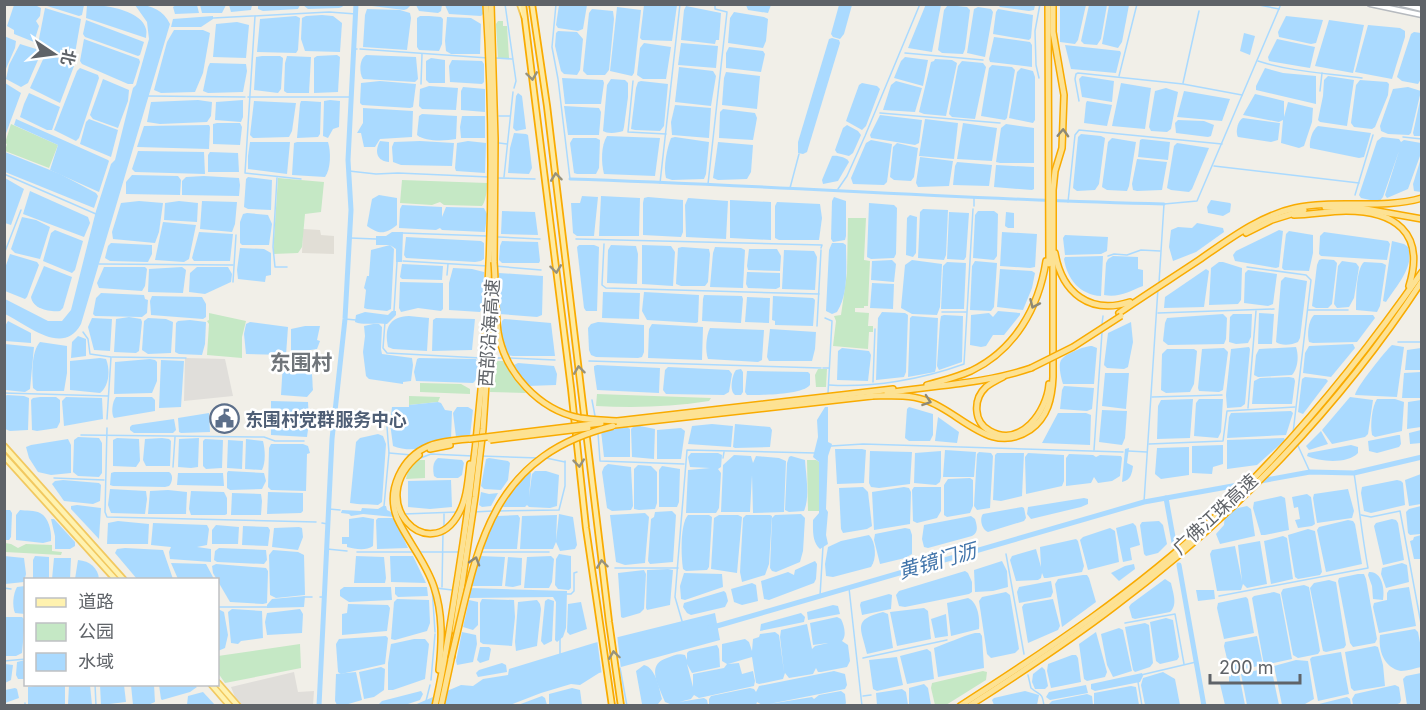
<svg xmlns="http://www.w3.org/2000/svg" width="1426" height="710" font-family="Inter,'Noto Sans SC',sans-serif">
<style>
.industrial{fill:#e0deda}
.education{fill:#e1ded6}
.green{fill:#c5e8c5}
.water{fill:#aadaff}
.pier{fill:#f1efe8}
.lines{fill:none;stroke-linecap:round;stroke-linejoin:round}
.stream{stroke:#aadaff;stroke-width:1.5}
.canal{stroke:#aadaff;stroke-width:3}
.river{stroke:#aadaff;stroke-width:5}
.secondary-casing{stroke:#b6babf;stroke-width:7}
.primary-casing{stroke:#f2c960;stroke-width:8}
.trunk-casing{stroke:#f9ab00;stroke-width:8}
.motorway-casing{stroke:#f9ab00;stroke-width:8}
.secondary{stroke:#fff;stroke-width:4}
.primary{stroke:#fff2af;stroke-width:4.5}
.trunk{stroke:#feeaa1;stroke-width:4.5}
.motorway{stroke:#fde293;stroke-width:5}
.motorway-bridge-casing{stroke:#f9ab00;stroke-width:8;stroke-linecap:butt}
.motorway-bridge{stroke:#fde293;stroke-width:5}
.oneway{stroke:#97927c}
.oneway2{stroke:#8e8975}
.labels{text-anchor:middle;dominant-baseline:central;stroke-width:5;stroke-linejoin:round;paint-order:stroke}
.street-label{font-size:18px;fill:#5f6368;stroke:#fff}
.service-label{font-size:18px;font-weight:bold;fill:#4e5e75;stroke:#fff;text-anchor:start}
.water-label{font-size:20px;font-style:italic;fill:#4174aa;stroke:#fff}
.quarter-label{font-size:21px;font-weight:bold;fill:#70757a;stroke:#fff}
</style>
<rect width="100%" height="100%" fill="#f1efe8"/>
<g class="industrial">
<path d="M185,358L225,359L233,396L184,401Z"/>
<path d="M294,672L298,692L314,691L313,705H242L235,697L231,687Z"/>
</g>
<path class="education" d="M303,229L320,230L321,235L334,236V254L302,253Z"/>
<g class="green">
<path d="M498,21H503V26H507L509,58H498L496,24Z"/>
<path d="M11,124L58,145L49,168L5,151L7,144L5,143Z"/>
<path d="M278,178L324,182L321,212L305,214L302,247L298,253L273,254Z"/>
<path d="M402,180L487,183C487,190 486,201 482,206L444,205L440,202L432,205L400,203Z"/>
<path d="M848,218H866L864,260L870,261L868,306H864V308H855V312L869,313L868,326H873V332H869L868,349L833,346L836,321L834,316L841,315L847,273Z"/>
<path d="M209,313L246,321L242,337V358L207,355L209,324L207,321L209,320Z"/>
<path d="M493,361H503L512,376L526,393L490,392Z"/>
<path d="M818,369H827L826,387H816L815,375Z"/>
<path d="M420,383L461,384L470,389V394L420,392Z"/>
<path d="M597,394L711,398L709,401C671,407 635,408 596,406Z"/>
<path d="M409,396L440,397L438,402L409,405Z"/>
<path d="M417,460H425V478L406,479L408,470Z"/>
<path d="M807,460H816L819,462V511H808Z"/>
<path d="M5,543L11,544L18,548L26,544L52,545V551L62,552L61,555L5,552Z"/>
<path d="M300,644L301,668L225,683L218,673V656Z"/>
<path d="M983,671L987,672L986,680L946,705H935L931,688L932,683Z"/>
</g>
<g class="water">
<path d="M926,4L941,5L932,52L908,48Z"/>
<path d="M14,5H35L41,8L40,16L36,21L39,26L34,42L14,34V30L7,26Z"/>
<path d="M44,5L45,4L84,5L82,15L79,16Z"/>
<path d="M87,5C103,4 142,10 146,29C147,32 146,35 146,38L86,18Z"/>
<path d="M135,5C149,4 163,9 170,24L81,324C63,357 28,325 5,314V299L48,321H62L71,310L96,211L111,164L115,160L133,88L136,85L149,39L147,22Z"/>
<path d="M176,5H197L199,13L175,14L173,7Z"/>
<path d="M200,5V4L226,5L222,13H202Z"/>
<path d="M229,5V4L252,5L251,10L231,12Z"/>
<path d="M258,5V4L300,5L298,9L263,11L258,9Z"/>
<path d="M303,5V4L344,5L342,7L339,8L308,9Z"/>
<path d="M364,5H411L407,9L404,10Z"/>
<path d="M416,5V4L442,5L441,11L438,13L419,11Z"/>
<path d="M445,5H482L483,14L481,16L449,14Z"/>
<path d="M559,5H587L583,29L578,31L558,28L556,25Z"/>
<path d="M644,5H677L672,41L642,40L640,38Z"/>
<path d="M746,5V4L771,5L768,13L748,10Z"/>
<path d="M839,5H852L844,34L840,39L833,37L831,34Z"/>
<path d="M948,5L967,7L970,10L965,49L963,54L942,53L938,50L944,10Z"/>
<path d="M998,5L1035,4V5L1034,10L1029,11L1000,7Z"/>
<path d="M1060,5H1086L1078,40L1075,44L1060,42Z"/>
<path d="M1089,5H1107L1101,39L1097,45L1084,44L1081,41Z"/>
<path d="M1109,5H1129L1122,42L1118,48L1102,44Z"/>
<path d="M686,6L721,13L719,40H716L715,44L681,40L684,10Z"/>
<path d="M617,7L641,10L634,73L632,76L610,71Z"/>
<path d="M978,7L991,9L993,12L985,57L967,53L974,9Z"/>
<path d="M45,8L81,19L74,59L66,57L38,44Z"/>
<path d="M367,9L400,10L410,13L411,18L407,50L363,47L365,15Z"/>
<path d="M592,9L613,11L614,19L609,70L605,75H587L583,71L589,13Z"/>
<path d="M998,9L1033,15L1031,38L1029,40L993,34L996,12Z"/>
<path d="M734,12L764,17L768,19L766,41L763,48L728,43L730,18Z"/>
<path d="M322,15L333,16L342,23L340,52L305,51L301,39L302,18L306,16Z"/>
<path d="M213,16V19L201,27H171L173,19Z"/>
<path d="M296,16L300,18L298,50L296,53L257,52L260,19Z"/>
<path d="M429,16L441,17L443,19L442,44L439,51L419,50L417,47V18L420,16Z"/>
<path d="M1286,16L1323,20L1316,43L1311,44L1279,37L1278,32Z"/>
<path d="M447,17L471,18L481,24L480,54H451L446,51L445,41Z"/>
<path d="M86,20L144,42L140,55L138,56L85,37L83,34Z"/>
<path d="M1329,20L1364,25L1353,73L1315,66Z"/>
<path d="M237,22L249,25L246,58L213,57L216,24Z"/>
<path d="M1368,25L1400,28L1405,31V37L1392,79L1355,72Z"/>
<path d="M174,30H203L210,33L203,73L195,92L161,93L154,90L167,42Z"/>
<path d="M558,31L577,32L583,39L580,70L577,75L564,74L561,71L555,46L556,33Z"/>
<path d="M1414,32L1421,33V79L1418,84L1402,81L1397,77L1411,34Z"/>
<path d="M1244,33L1255,36L1250,55L1240,51Z"/>
<path d="M4,36L16,41L15,48L5,71Z"/>
<path d="M994,37L1030,42L1032,45V67L990,62L989,59Z"/>
<path d="M832,38L839,40L840,43L807,152L803,154L798,153V142L829,39Z"/>
<path d="M84,39L139,59L140,62L133,84H128L82,64L80,61Z"/>
<path d="M1277,39L1315,47L1310,68L1269,61L1268,57Z"/>
<path d="M644,43L671,47L666,79H643L637,75L640,48Z"/>
<path d="M681,43L718,46L716,68L678,65Z"/>
<path d="M20,44L36,49L41,53L28,83L21,87L6,79L9,65Z"/>
<path d="M1065,45L1120,51L1121,53L1116,73L1071,69Z"/>
<path d="M729,47L763,51L765,54L761,72L726,68V53Z"/>
<path d="M45,55L60,58L74,66L60,103L30,88Z"/>
<path d="M366,55L416,57L418,79L415,82L363,79C359,73 359,59 366,55Z"/>
<path d="M262,56H280L283,58L281,89L278,93L254,90L256,57Z"/>
<path d="M287,56L311,57L309,93H287L284,91L285,63Z"/>
<path d="M317,56L337,55L340,57L338,92L314,93V58Z"/>
<path d="M905,57L928,60L923,86L894,78L901,61Z"/>
<path d="M431,58L445,60V83H429L426,80V61Z"/>
<path d="M935,59L952,60L957,63L946,116L924,114L919,112L931,62L934,61Z"/>
<path d="M452,60L482,61L484,64V82L482,84L450,82L449,66Z"/>
<path d="M962,61L983,63L986,67L975,119L952,117L949,114L958,66Z"/>
<path d="M210,63L246,64L247,71L243,92L208,93L203,91L208,67Z"/>
<path d="M992,65L1012,67L1015,70L1007,118L1005,120L981,116L989,68Z"/>
<path d="M679,67L713,71L716,76L711,106L675,102Z"/>
<path d="M80,68L98,75L99,78L79,138L76,141L54,130L77,71Z"/>
<path d="M1021,68L1033,71L1035,77V120L1033,123L1009,118L1017,72Z"/>
<path d="M1265,68L1283,73L1316,76V104L1256,90V86Z"/>
<path d="M726,72L760,76L757,109L722,105L724,78Z"/>
<path d="M1082,76L1114,81L1112,102L1082,97L1079,79Z"/>
<path d="M1328,76L1354,80L1347,126L1320,122L1318,120L1323,96L1324,80Z"/>
<path d="M562,78L603,80L604,83L601,104H565Z"/>
<path d="M103,79L129,90L128,101L118,128L93,119L90,115Z"/>
<path d="M611,79L625,80L628,83V97L624,127L623,131C618,133 607,134 603,131L607,85Z"/>
<path d="M1360,80L1387,82L1389,84L1388,95L1375,127L1372,129L1354,127L1351,123L1356,85Z"/>
<path d="M380,81L416,84L413,107L410,108L362,105L360,103L361,83Z"/>
<path d="M641,81L668,84L664,126L660,131L635,130L631,129L636,88L638,82Z"/>
<path d="M896,81L922,88L915,112L883,110L891,85Z"/>
<path d="M5,83L21,93L5,136L4,83Z"/>
<path d="M862,83L877,86L880,89L866,126L862,130L846,121L859,85Z"/>
<path d="M1121,83L1151,88L1145,129L1112,126Z"/>
<path d="M429,86L458,88L456,110L422,109L419,106L420,89Z"/>
<path d="M463,87L485,89V112L461,110V91Z"/>
<path d="M1408,87L1421,91L1411,133L1409,135L1388,134L1381,131L1380,126L1393,89Z"/>
<path d="M1166,88L1178,92L1171,129L1167,132L1151,131L1149,127L1155,91Z"/>
<path d="M1184,91L1230,99L1222,121L1177,117Z"/>
<path d="M29,93L60,107L52,130H47L20,117L24,104Z"/>
<path d="M518,93L522,96L526,129L516,131L513,128L516,96Z"/>
<path d="M1255,94L1284,101V117L1288,102L1313,108L1312,122L1304,146L1299,148L1281,143L1283,120L1279,122L1243,115Z"/>
<path d="M1421,96V136H1414L1413,133Z"/>
<path d="M198,100L212,102L211,116L207,122L160,124L147,122L151,102Z"/>
<path d="M243,100V117L241,122L215,120L216,102Z"/>
<path d="M330,100L340,101L339,127L333,129L328,138L323,136L324,101Z"/>
<path d="M254,101L296,103L292,131L289,137L253,138L250,135Z"/>
<path d="M306,101L321,102L320,134L318,137L297,138L300,104L301,101Z"/>
<path d="M1087,101L1112,105L1107,126L1084,123L1086,103Z"/>
<path d="M675,105L711,108L709,138L672,135L671,122Z"/>
<path d="M564,106L599,108L601,112L599,135H568Z"/>
<path d="M363,108L413,111L412,137L380,139L375,147H364L361,133H357L363,123Z"/>
<path d="M723,109L755,113L757,118L753,140L719,138L720,112Z"/>
<path d="M422,114L457,116L456,139C446,141 425,142 417,135L419,116Z"/>
<path d="M880,115L922,120L919,143L915,145L871,138L870,135Z"/>
<path d="M462,116H485V138H461L460,127Z"/>
<path d="M1243,118L1280,123L1278,140L1271,142L1238,137C1235,132 1238,120 1243,118Z"/>
<path d="M16,119L108,160L109,161L99,192L50,170L58,145L14,125Z"/>
<path d="M89,119L118,130L111,157L80,144L86,122Z"/>
<path d="M925,119L958,123L954,159L919,156Z"/>
<path d="M1178,120L1204,121L1214,125L1211,136L1208,137L1176,133L1175,123Z"/>
<path d="M217,123H240L242,127L240,145L213,144V124Z"/>
<path d="M963,123L997,128L992,161L957,159Z"/>
<path d="M1006,124L1034,128V163H1000L996,162L1001,128Z"/>
<path d="M209,125L210,127L209,149L137,147L144,126Z"/>
<path d="M847,125L858,131L861,135L853,153L849,156L837,153L835,150L843,128Z"/>
<path d="M1318,126L1371,133L1364,157L1359,158L1310,148C1309,141 1312,130 1318,126Z"/>
<path d="M514,133L526,134L528,135L532,168L529,174L508,173L510,148Z"/>
<path d="M1081,134L1101,136L1105,138L1099,184L1095,190L1077,191L1073,188L1078,137Z"/>
<path d="M607,136L660,138L655,176L604,174C601,163 601,145 607,136Z"/>
<path d="M675,137L709,142L706,174L704,179L672,180L666,178C663,167 667,148 671,138Z"/>
<path d="M1382,137L1399,139L1401,142L1404,140L1421,143L1420,156L1408,189L1387,198L1385,195L1399,151L1383,197L1379,202L1361,198L1359,195L1377,141Z"/>
<path d="M573,138H596L600,140L599,168L596,174H577L574,173L570,143Z"/>
<path d="M1112,138L1136,142L1129,186L1127,191L1107,190L1102,187L1108,142Z"/>
<path d="M1142,139L1170,142L1168,160L1138,157L1140,140Z"/>
<path d="M871,140L892,144L887,182L884,185L853,184L851,178L866,143Z"/>
<path d="M380,141L389,142V162C377,161 374,152 380,141Z"/>
<path d="M420,141L454,143L452,166L401,165L393,162L392,147L394,142Z"/>
<path d="M468,141L486,143L485,173L456,171L455,168L457,143Z"/>
<path d="M250,142H290L287,174L248,169V156Z"/>
<path d="M297,142H328C331,151 331,169 325,177L292,175L294,143Z"/>
<path d="M718,142L753,145L751,172L747,179L718,180L713,178Z"/>
<path d="M897,143L918,148L914,177L911,181L894,180L890,177L893,147Z"/>
<path d="M1177,143L1209,148L1192,189L1189,192L1171,190L1167,188L1174,146Z"/>
<path d="M138,151L204,152L205,174L135,172L132,169Z"/>
<path d="M5,152L60,174L96,193L98,196L94,208L5,172Z"/>
<path d="M210,152L238,153L239,172H208V155Z"/>
<path d="M832,156C836,155 847,157 849,162L838,181L823,184L822,180Z"/>
<path d="M920,157L953,161L949,186L918,187L916,183Z"/>
<path d="M1421,158V192L1414,191L1413,184Z"/>
<path d="M1137,159L1167,162L1162,190L1137,191L1133,190L1132,184Z"/>
<path d="M957,162L992,165L989,186L953,185L955,166Z"/>
<path d="M996,165L1034,167V189L1032,190L994,187Z"/>
<path d="M132,175L178,176L181,180L180,195L126,194V182Z"/>
<path d="M204,176L239,178L240,185L239,196L182,195V181L186,177Z"/>
<path d="M248,177L272,180L271,210L248,209L244,207L246,179Z"/>
<path d="M5,178L24,189L11,225L5,223Z"/>
<path d="M30,191L88,217L90,223L84,237L23,214Z"/>
<path d="M379,195L397,198V225C385,234 380,235 367,226L372,199Z"/>
<path d="M582,196L598,197L594,236H577L573,233L571,203H580Z"/>
<path d="M601,196L640,198L639,236H599Z"/>
<path d="M648,197L683,200V232L681,237L643,235V203L644,198Z"/>
<path d="M834,197L846,201V236L845,240L833,242L831,239L832,201Z"/>
<path d="M688,198L728,201L726,239L686,237L685,205Z"/>
<path d="M730,200L771,202V240L730,238Z"/>
<path d="M1211,200L1230,203L1231,204L1230,212L1223,216L1208,213L1207,207Z"/>
<path d="M139,201L163,203L159,232L155,243L113,239L112,232L121,203Z"/>
<path d="M179,201L198,203L197,222L164,220L165,203Z"/>
<path d="M202,201L237,202L235,224L232,232L200,229Z"/>
<path d="M777,202L820,204L822,218L819,240H779L775,238V206Z"/>
<path d="M869,203L894,205L897,208L896,254L894,258L871,259L867,257Z"/>
<path d="M402,205L442,207V217L446,207L484,208L487,214L485,232L442,230L440,228L436,230L399,228L400,209Z"/>
<path d="M923,209L948,210L946,255L944,260L918,258L920,212Z"/>
<path d="M502,211L535,212L538,235L501,234Z"/>
<path d="M978,211H994L998,214L997,256L994,260L973,258L975,215Z"/>
<path d="M949,212L969,213L966,257L964,260L947,259Z"/>
<path d="M1006,212L1014,213V228H1008L1005,226Z"/>
<path d="M247,213L268,215L272,224L269,245H242L240,243V222L243,214Z"/>
<path d="M910,215L917,217L916,253L913,257L906,255L907,218Z"/>
<path d="M22,217L36,220L50,227L40,259L15,253L11,249Z"/>
<path d="M163,222L196,225L189,259L184,262L155,260Z"/>
<path d="M1197,223L1223,228L1224,232L1196,252L1173,261L1169,247L1171,230L1178,227L1192,228Z"/>
<path d="M55,230L83,241L75,270L72,273L43,261L51,233Z"/>
<path d="M1279,230L1283,231L1279,267L1276,268L1235,261L1233,255L1236,251Z"/>
<path d="M1289,231L1313,235V253L1309,271L1284,270L1282,268L1286,234Z"/>
<path d="M199,232L233,234L230,261H194L192,258Z"/>
<path d="M392,232H403L402,262H396V249L390,245L394,249L391,309L387,311L367,309L364,308L366,290L364,288L367,276H369L371,250L390,245H376V236H386Z"/>
<path d="M1002,232L1037,234L1035,267L1030,268L1000,266Z"/>
<path d="M1324,232L1388,241L1390,244L1387,260L1321,256L1319,254L1320,236Z"/>
<path d="M1065,235L1108,237L1107,251L1101,254L1065,255L1063,238Z"/>
<path d="M406,237L481,241L484,243V259L481,261L475,262L406,258L404,255Z"/>
<path d="M502,241L538,242L540,261L539,263H502L499,260L500,246Z"/>
<path d="M1392,241L1404,244L1408,247C1415,267 1396,286 1386,302L1383,301Z"/>
<path d="M111,243L152,245V254L148,262L110,261L105,258L108,246Z"/>
<path d="M832,243H843L846,245C846,266 849,293 837,312L832,314L826,311L829,250Z"/>
<path d="M579,245H594L599,247L597,311H586L584,308L577,247Z"/>
<path d="M611,245L636,246L638,254L637,284L607,283L608,250Z"/>
<path d="M642,245L671,246L675,252L673,286L642,284Z"/>
<path d="M682,247L709,249L710,254L708,282L705,286H681L676,284L678,248Z"/>
<path d="M715,247L741,248L745,250L743,288L710,287L713,253Z"/>
<path d="M240,248L264,249L271,253V275L266,276L265,282L238,279L237,270Z"/>
<path d="M749,249H777L781,256L780,271L748,270L747,266Z"/>
<path d="M784,250L814,251L817,257L815,290L782,289Z"/>
<path d="M10,254L37,262L39,265L27,297L25,299L5,291V268Z"/>
<path d="M1103,256L1101,296C1080,295 1067,279 1064,259L1065,257Z"/>
<path d="M1113,256L1138,257V269L1143,270V286C1130,291 1119,298 1104,295L1106,263L1108,259Z"/>
<path d="M1322,259L1334,260L1337,263L1332,304L1328,308H1316L1312,306L1317,265L1319,260Z"/>
<path d="M892,260L896,264L894,282L871,280L872,261Z"/>
<path d="M912,260L942,264L940,307L937,315L912,314L901,308L905,265Z"/>
<path d="M975,261L997,263L994,307L991,311L970,310L972,266Z"/>
<path d="M1342,261L1356,263L1359,267L1354,298L1349,307L1337,308L1334,304L1338,266Z"/>
<path d="M947,262L966,263L964,309H941L943,266Z"/>
<path d="M1219,262H1223L1242,268L1241,300L1238,304L1209,305L1211,268Z"/>
<path d="M1364,262L1382,263L1386,265L1380,306L1377,312L1356,310C1356,298 1356,269 1364,262Z"/>
<path d="M402,264L443,266L442,280L402,279L400,277Z"/>
<path d="M44,266L72,277L63,308L60,311C49,312 33,309 31,297Z"/>
<path d="M104,267H145L147,269L145,286L142,291L99,288L97,283Z"/>
<path d="M182,267L186,270L183,293L148,292L149,269Z"/>
<path d="M197,267H228L232,274L231,282L205,294L189,292L190,273Z"/>
<path d="M453,268L472,269L484,272L483,305L480,312L449,310V283Z"/>
<path d="M1000,269L1032,271L1035,273L1032,288L1023,310L997,307Z"/>
<path d="M1206,269L1209,271L1204,307L1164,308L1165,297Z"/>
<path d="M1248,270L1277,274L1273,304L1268,306L1244,303L1245,273Z"/>
<path d="M747,272L780,273V287L776,289L748,288L746,284Z"/>
<path d="M499,273L543,276L542,315L537,317L499,314Z"/>
<path d="M1285,277L1307,281L1300,338L1298,342C1292,345 1281,346 1276,342L1281,281Z"/>
<path d="M400,282L443,283V309L441,311L418,308L401,312L399,308Z"/>
<path d="M872,283L894,284L893,309L870,308Z"/>
<path d="M603,292L640,293L639,319L602,318Z"/>
<path d="M644,292L699,295L698,322L696,323L647,320L642,311Z"/>
<path d="M101,293L144,295L145,299L148,300L147,313L142,317L95,316L93,314L96,298Z"/>
<path d="M704,295L742,296L743,299L741,323L702,321L703,299Z"/>
<path d="M152,296L202,297L206,304V317L203,319L151,315L150,301Z"/>
<path d="M773,296L813,298L815,300L813,326L775,325V321L772,320Z"/>
<path d="M747,297L770,298L769,323L745,322Z"/>
<path d="M392,311H396V315L387,324C376,322 365,326 355,322L356,315L365,312L388,315Z"/>
<path d="M998,311L1020,313V315L1004,335H993L986,346L981,347L970,345L971,315L989,313L993,317Z"/>
<path d="M882,312L905,313L908,315L906,372L904,377L876,380L878,318Z"/>
<path d="M1259,313L1274,314L1272,344H1258Z"/>
<path d="M1223,314L1227,318L1226,339L1224,344L1168,345L1163,341L1165,323L1167,318Z"/>
<path d="M1233,314H1252L1251,337L1248,343L1236,344L1229,342L1230,317Z"/>
<path d="M944,315L963,316L962,362L939,370L937,366L940,322L941,316Z"/>
<path d="M1314,315H1373L1375,318L1357,342L1313,343L1309,342C1307,335 1308,321 1314,315Z"/>
<path d="M409,316L429,318L427,351L393,349L388,347C384,328 389,317 409,316Z"/>
<path d="M912,316L938,318L936,368L935,372L908,377L910,318Z"/>
<path d="M129,317L141,319L142,322L139,351L136,353L114,352L116,319Z"/>
<path d="M92,318L112,319L110,351L94,350L88,327Z"/>
<path d="M148,318L166,319L173,322L171,353L148,354L142,350L144,321Z"/>
<path d="M436,318L475,319L472,350L432,351L433,320Z"/>
<path d="M504,319L551,323L555,356H513L507,355L500,334L502,321Z"/>
<path d="M190,320L206,322L205,344L202,355L179,354L175,352L176,323L178,321Z"/>
<path d="M8,321L31,333V343L5,341V326Z"/>
<path d="M250,322L288,327L286,355L246,354L244,334L246,324Z"/>
<path d="M598,322L644,325V352L642,357L638,358L596,357L591,355L589,350L588,328L591,324Z"/>
<path d="M1131,322L1133,342L1128,367L1124,369L1107,368L1104,365L1108,333Z"/>
<path d="M373,324H379L382,327L381,349L382,354L412,358L413,365L411,381L403,382V384L369,379L366,376L363,352L365,336L364,326Z"/>
<path d="M652,324L703,327L702,360L648,358L649,329Z"/>
<path d="M305,326H320L317,340L320,341L317,349L291,353V329Z"/>
<path d="M710,328L764,330L762,360L758,362L708,359C705,351 706,336 710,328Z"/>
<path d="M770,329L816,332L815,349L812,361H769L767,357Z"/>
<path d="M78,336L86,339V356L71,358L72,342Z"/>
<path d="M40,342L67,346V373L64,391H37L33,388C32,375 31,352 40,342Z"/>
<path d="M5,344L34,347L30,389L25,392L5,390Z"/>
<path d="M1353,344L1355,348L1331,377L1303,373L1305,353L1309,346Z"/>
<path d="M1392,345L1404,347L1397,397L1355,395C1355,389 1386,350 1392,345Z"/>
<path d="M1092,346L1097,348L1094,384H1063C1061,378 1058,365 1061,360C1066,353 1085,346 1092,346Z"/>
<path d="M1249,347L1250,349L1245,404L1241,407L1227,408L1226,395L1231,349Z"/>
<path d="M1296,347C1299,356 1298,368 1292,375L1258,377L1254,375L1256,355L1259,349Z"/>
<path d="M842,348L869,351L871,355L868,381L837,380L838,351Z"/>
<path d="M1224,348L1228,352L1223,390L1219,392L1199,391L1198,388L1202,349Z"/>
<path d="M1421,348V370H1405L1407,350Z"/>
<path d="M1167,349H1194L1197,351L1194,384L1190,392L1166,393L1161,390L1162,354Z"/>
<path d="M100,358L106,359C110,369 110,385 100,393L70,390V361Z"/>
<path d="M419,358L476,359C480,366 479,379 473,383L416,381L414,372L417,359Z"/>
<path d="M150,359L155,360L157,362V381L152,393L114,394L115,362Z"/>
<path d="M286,359C310,368 312,355 313,390L307,397L281,395L283,362Z"/>
<path d="M161,360L184,361L181,407L159,408Z"/>
<path d="M518,363L554,366L557,374L556,385L527,386L514,371V365Z"/>
<path d="M597,365L660,368L659,393L597,390L594,369V366Z"/>
<path d="M668,367L729,370L732,374L729,392L724,395L666,394L663,390L665,370Z"/>
<path d="M741,369L743,372V392L741,395H735C729,391 732,375 736,370Z"/>
<path d="M747,371L808,372L810,374V385C802,395 761,395 747,395L745,392Z"/>
<path d="M1421,372V398H1402L1404,373Z"/>
<path d="M1105,373H1129L1126,409L1102,406Z"/>
<path d="M1289,377L1294,378L1295,381L1292,404H1252L1254,381L1260,378Z"/>
<path d="M1305,377L1326,379L1328,381L1303,414L1298,412L1302,379Z"/>
<path d="M1064,386L1094,388L1092,409L1087,411L1060,409L1062,390Z"/>
<path d="M7,395L24,396L29,398L28,430L10,431L5,429V396Z"/>
<path d="M40,397H56L60,400V422L57,428L37,431L32,430L31,400L33,398Z"/>
<path d="M66,397L102,398L103,419L64,426L62,401Z"/>
<path d="M116,397H152L155,400V411L114,418C111,414 112,402 116,397Z"/>
<path d="M1350,397L1373,400L1368,434L1365,437L1332,444L1322,430Z"/>
<path d="M1193,399L1190,438L1157,439L1158,406L1161,400Z"/>
<path d="M1199,399H1223L1221,432L1218,438L1194,436L1196,403Z"/>
<path d="M1377,399H1395L1404,402L1402,431L1375,437L1372,435C1370,425 1372,406 1377,399Z"/>
<path d="M1421,400V427L1407,429L1408,402Z"/>
<path d="M271,401L308,402L309,422L307,437L271,435Z"/>
<path d="M438,402L441,403L445,410L452,411L451,440C436,448 409,453 393,446L390,423L392,407H409V405Z"/>
<path d="M457,407H468L473,410L470,436L456,437L453,413Z"/>
<path d="M825,407H828V442L832,444L828,456L826,509L828,512L826,535L828,544L820,549C812,542 813,530 813,520L819,513V462L813,457L818,437L817,420Z"/>
<path d="M909,407L933,414V435L930,441H909L905,438L907,409Z"/>
<path d="M1102,410L1127,411L1125,438L1122,445L1099,442Z"/>
<path d="M1291,411L1293,413L1286,435L1227,438L1229,417L1231,413Z"/>
<path d="M209,413L210,432L181,433L179,432L178,418Z"/>
<path d="M1058,413H1086L1091,415L1090,445L1042,443Z"/>
<path d="M938,417L959,432L957,443L935,441Z"/>
<path d="M174,419L176,430L173,433H134L130,430V427L132,425Z"/>
<path d="M712,424L733,426L731,447L688,444L692,426Z"/>
<path d="M735,424L770,427L772,430L770,447L735,448L733,447Z"/>
<path d="M635,425L655,429L654,459L632,457L631,429Z"/>
<path d="M627,427L630,429V457H604L601,431Z"/>
<path d="M681,428L685,431L681,459H657V430Z"/>
<path d="M1421,430V443L1410,444L1409,433Z"/>
<path d="M1321,431L1328,444L1309,450L1306,446Z"/>
<path d="M378,434L383,436L386,444L382,502L378,505C368,504 360,505 350,503L356,442L360,438Z"/>
<path d="M1398,435H1400L1401,444L1399,447L1377,453L1369,451L1368,441Z"/>
<path d="M78,437L99,438L102,443V473L99,477L78,476L73,472L74,440Z"/>
<path d="M117,438L139,439L140,461L136,467L113,466V440Z"/>
<path d="M162,438L169,439L171,441L170,466H146L143,460L145,439Z"/>
<path d="M199,438L198,467L191,468L178,467L179,439Z"/>
<path d="M1284,438L1285,440L1257,465L1227,469V440Z"/>
<path d="M68,439L71,445V473L51,475L38,472L29,458L26,447L31,445Z"/>
<path d="M205,439L223,440L222,468L206,469L203,466V441Z"/>
<path d="M246,439L263,441C265,449 266,462 262,470L245,469Z"/>
<path d="M228,440L243,441L242,469L227,468Z"/>
<path d="M271,444H303L308,446L310,453L307,454L306,491L271,490L268,487L269,448Z"/>
<path d="M1223,445V464L1213,467L1212,474L1192,473V446Z"/>
<path d="M1351,445L1358,447V453C1348,464 1320,462 1307,456L1308,453Z"/>
<path d="M1189,447V475L1161,479L1155,474L1157,448Z"/>
<path d="M1129,448L1127,463L1133,466C1132,473 1131,480 1122,482L1125,449Z"/>
<path d="M835,449H862L866,450L864,483L837,484Z"/>
<path d="M945,450L976,452L974,477H943Z"/>
<path d="M870,451L912,452L910,484L879,488L871,487L869,483Z"/>
<path d="M941,451V477L940,482L936,485L914,483L915,453Z"/>
<path d="M979,452L991,453L993,456L990,508L977,510L974,506L977,454Z"/>
<path d="M691,453H718L722,455L721,467L718,469L721,473L719,508L716,513H686L688,470L710,468L690,467L688,457Z"/>
<path d="M997,453H1024L1022,496L1001,501L993,500L995,455Z"/>
<path d="M1028,453L1064,455V481L1062,486L1026,494L1025,457Z"/>
<path d="M1069,454L1093,455L1096,457L1100,455L1121,456L1122,458L1120,476L1112,481L1098,483L1094,477L1091,483L1066,486V458Z"/>
<path d="M734,455L751,456L753,463L756,456L779,458L786,461L784,512L753,513L752,475L750,512H721L723,465Z"/>
<path d="M791,456L805,460C806,476 810,497 804,511L789,512L785,510L787,463L789,457Z"/>
<path d="M438,458L462,460L464,463L462,475L458,478H437L434,476C433,470 432,462 438,458Z"/>
<path d="M489,458L508,461L510,463L508,480L501,490L484,489L481,486L486,459Z"/>
<path d="M608,464L631,467L633,506L631,510L612,511L607,508L602,472L604,467Z"/>
<path d="M638,465L651,466L657,472V503L655,509L639,510L634,509V469Z"/>
<path d="M662,466L680,469L679,502L677,507H659V470Z"/>
<path d="M228,471L264,473L266,481L262,489L230,490L227,488V473Z"/>
<path d="M535,471H546L559,475L557,506L550,508L529,507L527,505L525,507H502L520,481L529,472L531,473L529,497L532,474Z"/>
<path d="M114,472H169C174,475 172,483 169,486L165,487L113,486L110,485L111,473Z"/>
<path d="M178,473H223L224,486L177,485Z"/>
<path d="M1421,474V504L1409,506L1405,480Z"/>
<path d="M948,479L970,478L973,480V506L970,513L947,517L944,515V485Z"/>
<path d="M63,480L99,483L101,485L100,501L93,504L64,501L52,484L55,481Z"/>
<path d="M451,480L452,507L430,509L408,507V481Z"/>
<path d="M1397,480L1401,481L1403,483L1405,505L1371,513L1364,511L1361,493L1362,487Z"/>
<path d="M863,487L868,492L872,526L867,529L843,533L841,529L839,488Z"/>
<path d="M904,487L909,488L911,492L910,524L874,530L872,492Z"/>
<path d="M914,487H941V511L937,518L917,523L913,521L912,490Z"/>
<path d="M110,489L146,491L147,499L145,514L111,513L108,505Z"/>
<path d="M1348,489L1354,511L1352,518L1317,523L1313,498L1314,494Z"/>
<path d="M168,490L187,492L186,514H148L150,491Z"/>
<path d="M191,491L224,492L227,498V514L225,515H191L189,509Z"/>
<path d="M268,492L303,493V511L301,513L267,514Z"/>
<path d="M481,492L489,494L498,493L491,506L482,507L479,505Z"/>
<path d="M232,493L261,494L262,501L261,515H231Z"/>
<path d="M1307,494L1311,497L1315,524L1312,526L1298,528L1295,520L1300,519L1298,507L1294,508L1292,497Z"/>
<path d="M1281,496L1285,498L1289,530L1265,535H1261L1253,508L1254,502Z"/>
<path d="M1084,498L1088,499V504L1081,507L1031,519L1027,514L1028,507Z"/>
<path d="M77,505L101,508L99,539L71,509V506Z"/>
<path d="M383,506H386L387,510L393,513L394,517L363,514L351,516L349,514L341,513L342,510L361,511L362,508L378,509Z"/>
<path d="M1247,506L1251,509L1255,536L1220,544L1216,534L1224,525L1225,511Z"/>
<path d="M1421,506V534L1410,535L1408,533L1406,512L1409,509Z"/>
<path d="M1022,507L1024,508L1026,518L1024,521L988,532C982,530 979,519 983,514Z"/>
<path d="M5,510H10L12,513L11,537L9,540H5Z"/>
<path d="M20,510C26,511 35,510 40,513C49,517 52,533 51,541L43,543L16,540V515Z"/>
<path d="M672,511L676,515L673,562L650,564L648,561L651,519L654,517L655,512Z"/>
<path d="M645,513L649,517L645,563L625,565L616,562L610,515Z"/>
<path d="M559,514L573,517L577,545L575,549L560,551L556,542L553,549H520L522,516L557,515L556,541Z"/>
<path d="M518,515L520,518L517,549H481L497,516Z"/>
<path d="M688,515H709L712,517L709,567L707,570L686,571L683,569C681,556 680,524 688,515Z"/>
<path d="M719,515H738L742,517L737,573L711,569L714,518Z"/>
<path d="M746,515H770L772,516L769,564L765,575L742,582L740,572L743,518Z"/>
<path d="M775,515L801,514L805,518L803,551L800,562L776,572L772,571L770,568L772,518Z"/>
<path d="M971,516L975,519C977,526 979,532 972,536L928,548L924,547L922,539L924,525Z"/>
<path d="M363,517L374,519L373,546C366,551 355,549 347,547V544H342V537H349V519Z"/>
<path d="M378,518H394L408,548L377,549L376,520Z"/>
<path d="M51,519H54L75,542V546L70,549H55V536Z"/>
<path d="M1392,519L1396,520L1398,523L1404,560L1383,565L1374,526L1376,523Z"/>
<path d="M1348,520L1353,521L1355,524L1362,564L1326,572L1317,530L1319,527Z"/>
<path d="M118,521L149,524L148,544H107L108,523Z"/>
<path d="M1159,521L1163,525L1167,544L1158,553L1146,556L1144,554L1140,525L1142,522Z"/>
<path d="M153,523L207,525L209,529L207,545L197,547L211,549V562L170,559L169,552L171,547L151,545Z"/>
<path d="M1133,523L1136,526L1140,545L1130,548L1132,560L1123,562L1116,528Z"/>
<path d="M216,525L239,527L238,544H212V530Z"/>
<path d="M243,526L268,527L270,530L268,546L242,545Z"/>
<path d="M299,527L302,528L303,537L298,550L272,547L274,528Z"/>
<path d="M905,528L910,529L912,535V554L905,558L880,564L874,540L875,534Z"/>
<path d="M1110,528L1115,531L1119,562L1088,570L1080,540L1083,537Z"/>
<path d="M1308,529L1315,531L1322,572L1320,575L1298,579L1295,577L1288,535Z"/>
<path d="M869,535C876,542 877,559 871,567L833,577L826,576L825,564L828,547L841,541Z"/>
<path d="M1421,535V559H1414L1410,541L1413,540L1414,537Z"/>
<path d="M1283,536L1287,538L1293,579L1271,584L1264,541Z"/>
<path d="M1076,539L1078,541L1084,566L1082,572L1047,578H1044L1042,573L1041,578L1038,580L1016,581L1010,560L1012,556L1036,549L1041,567L1040,547Z"/>
<path d="M1260,541L1267,584L1247,588L1243,584L1241,590L1217,591L1210,554L1212,550L1235,546L1242,581L1238,545Z"/>
<path d="M125,548L163,550L173,579H137L115,553L117,549Z"/>
<path d="M219,548L266,550L267,560L264,564L217,562L214,560L215,551Z"/>
<path d="M273,550L298,552L304,555L305,595L276,598L270,595L269,555Z"/>
<path d="M559,554L571,556V588L569,590L558,589L555,585L556,559Z"/>
<path d="M4,556L24,558L26,574L24,582L5,584Z"/>
<path d="M35,556L49,557V579H33V560Z"/>
<path d="M356,556L384,557L386,578L385,583H354Z"/>
<path d="M390,556H413L426,583L391,582Z"/>
<path d="M479,556L505,557L502,586H472Z"/>
<path d="M551,556L554,559L552,582L549,588H524L527,557Z"/>
<path d="M508,557L522,558L521,585L513,587L505,586Z"/>
<path d="M54,558H71L70,579H52Z"/>
<path d="M78,560C90,561 98,568 99,579H75Z"/>
<path d="M815,561L817,564L816,579L814,583L769,600L764,599L761,581L788,572L794,575L795,570Z"/>
<path d="M1002,561L1007,571L1008,587L993,591L975,592L974,570Z"/>
<path d="M171,563L206,564L214,579H178Z"/>
<path d="M1402,563L1407,565L1409,582L1386,588L1381,574L1382,568Z"/>
<path d="M216,564L266,568L268,571L267,603L263,604L230,602L213,573L212,566Z"/>
<path d="M1134,564L1135,569L1119,581L1111,573L1125,566Z"/>
<path d="M668,569L673,570L670,605L647,610L646,608L647,570Z"/>
<path d="M644,570L646,574L644,609L640,613L623,618L621,617L618,573Z"/>
<path d="M965,571L968,573L972,582V592L969,594L905,607L899,606L896,595L899,591Z"/>
<path d="M1369,572C1382,571 1385,589 1383,600L1373,599L1372,586L1368,575Z"/>
<path d="M684,573L722,574L723,587L685,600L681,599L680,586Z"/>
<path d="M1358,574H1364L1366,579L1377,639L1375,643L1353,647L1350,643L1338,581L1339,578Z"/>
<path d="M1083,575H1087L1089,578L1096,602L1062,627L1055,584L1058,579Z"/>
<path d="M1165,579L1171,583C1173,593 1178,605 1170,612L1135,619L1132,618L1129,607L1131,604Z"/>
<path d="M1329,580L1336,582L1346,645L1344,648L1326,652L1323,651L1310,588L1314,583Z"/>
<path d="M1051,581L1053,592L1051,597L1019,603L1017,592L1019,587Z"/>
<path d="M752,583L756,585L758,601L742,605L734,602L731,589Z"/>
<path d="M1304,585L1309,587L1320,651L1318,654L1298,658L1293,655L1281,593L1283,589Z"/>
<path d="M25,586V614L15,613C12,606 13,594 17,587Z"/>
<path d="M344,587H391L392,600L349,602L340,596V590Z"/>
<path d="M395,587H427L428,596L398,597L395,594Z"/>
<path d="M1409,587L1416,626L1379,633L1373,607L1374,603L1387,600V593L1389,590Z"/>
<path d="M469,588L567,591L566,628L563,637L557,642L555,640L556,602L553,597L466,598Z"/>
<path d="M1196,590H1214L1215,599L1198,601Z"/>
<path d="M724,591L726,593L728,601L725,607L691,615L687,613L683,607L684,603Z"/>
<path d="M1006,592L1010,595L1019,649L1015,653L991,658L987,654L979,601L982,597Z"/>
<path d="M1274,592L1280,594L1292,659L1264,665L1252,598L1254,596Z"/>
<path d="M889,594L892,595L891,609L862,615L860,605L861,602Z"/>
<path d="M305,596L304,607L267,608V605L272,599Z"/>
<path d="M1246,597L1248,599L1254,633L1224,639L1217,608L1218,603Z"/>
<path d="M968,598C978,602 980,619 979,629L951,636L947,603Z"/>
<path d="M397,599L429,600L430,623L427,631L395,640L391,639L394,602Z"/>
<path d="M482,599L514,600L515,617L512,646L483,644L480,642V603Z"/>
<path d="M548,599L554,601L552,641L544,645L541,641L545,601Z"/>
<path d="M1053,599L1060,626L1058,630L1028,643L1022,607L1024,604Z"/>
<path d="M469,600L478,602V625L473,630L463,627Z"/>
<path d="M537,600L540,604L541,609L537,646L516,651L515,642L518,602Z"/>
<path d="M581,602L587,629L570,635L567,632L568,604Z"/>
<path d="M348,604L388,605L390,608L387,631L342,635V614L347,613Z"/>
<path d="M833,605L838,606L840,614L808,620L807,612Z"/>
<path d="M924,608L928,611L931,639L897,646L890,612Z"/>
<path d="M218,609L224,612L228,635L225,648L218,651Z"/>
<path d="M232,609L262,611L263,638L241,641L238,644L231,643L228,612Z"/>
<path d="M300,609L303,614L302,633L267,635L265,622L267,613Z"/>
<path d="M883,612L888,614L893,648L867,654C861,627 852,620 883,612Z"/>
<path d="M715,613L720,640L599,673L580,685L571,684L541,693L510,705L412,706L461,685L473,686L483,679L508,675L509,669L594,643Z"/>
<path d="M801,613L805,617L804,622L760,631L761,624Z"/>
<path d="M946,614L948,636L935,638L931,619Z"/>
<path d="M4,617H22L25,620L22,653L16,656H5Z"/>
<path d="M837,617L841,619C844,625 847,636 842,641L848,645L850,661L847,667L821,672H818L816,668L813,674L789,678L785,673L783,679L759,684L756,683L752,657L728,664L739,663L742,674L753,671L755,681L754,686L699,698L694,695L691,699L679,702L704,698L707,700L708,705H670V704L665,702C659,686 645,665 667,658C673,656 678,653 685,655L687,660V653L689,651L717,645L719,649L720,667L692,673L687,664L693,687V674L724,668L727,664L722,661V644L745,639L749,642L752,651L753,639L759,637L760,634L775,632L779,635L784,672L780,637L781,630L807,624L812,649L815,646L828,643L813,645L810,623Z"/>
<path d="M1166,618L1173,620L1179,657L1177,660L1160,664L1156,661L1150,622Z"/>
<path d="M1145,623L1149,625L1153,663L1150,667L1135,672L1133,670L1125,627Z"/>
<path d="M1119,628L1123,630L1132,671L1113,677L1107,665L1101,634Z"/>
<path d="M1415,629L1418,632L1421,648V667C1416,668 1407,671 1401,671C1384,668 1378,650 1380,635Z"/>
<path d="M462,632L476,635L477,644L473,662L457,665L456,661Z"/>
<path d="M1096,632L1107,672L1105,677L1087,681L1084,679L1079,644Z"/>
<path d="M975,633H980L982,636L984,668L938,677L934,648C948,643 960,637 975,633Z"/>
<path d="M386,636L388,638L385,664L341,674L338,672L336,644L339,639Z"/>
<path d="M1257,636L1263,665L1230,672L1224,646L1225,642Z"/>
<path d="M414,639H425L429,644L425,679L393,690H388V663L391,644Z"/>
<path d="M1375,646L1378,647L1383,665L1385,686L1354,691L1351,688L1345,652Z"/>
<path d="M480,647H489L491,649L489,660L480,663L477,660Z"/>
<path d="M927,649L931,652L934,679L907,684L900,656Z"/>
<path d="M1341,652L1349,694L1318,701L1310,659L1312,657Z"/>
<path d="M1072,655H1076L1078,658L1081,682L1051,688L1047,671L1048,664Z"/>
<path d="M897,657L903,685L877,691L873,689L869,660Z"/>
<path d="M25,660V679H18L16,675L17,662Z"/>
<path d="M1296,660L1308,661L1314,699L1305,704L1282,705L1274,666Z"/>
<path d="M502,663L506,665L507,672L478,677L476,673L479,670Z"/>
<path d="M5,664L13,665L11,680L5,683Z"/>
<path d="M644,665C656,668 659,688 662,699L658,704L651,706L642,704L636,671Z"/>
<path d="M381,667L385,669L384,690L374,697L364,699L359,672Z"/>
<path d="M1042,667L1045,670L1048,686L1045,689H1035L1032,682L1033,674Z"/>
<path d="M1271,667L1279,705H1247L1241,674Z"/>
<path d="M834,671L845,674L847,685L845,689L769,704L812,697L814,699L819,695L841,691L845,694L846,703L845,705L764,706L757,702L756,705H709V699L711,696L750,688L754,689L756,692L759,686Z"/>
<path d="M356,672L362,700L345,705H337L335,701L336,674Z"/>
<path d="M1163,672L1175,679L1180,705H1145L1141,685L1143,678Z"/>
<path d="M1142,673L1143,676L1140,682L1095,691L1091,689V684Z"/>
<path d="M1235,673L1239,674L1245,705H1225L1220,684L1229,682V675Z"/>
<path d="M1421,673V705H1407L1403,679L1406,676Z"/>
<path d="M924,684L928,688L931,705H909V688Z"/>
<path d="M42,685H65V705H28V687Z"/>
<path d="M69,685H90L92,705H68Z"/>
<path d="M100,685H124L126,702L101,705Z"/>
<path d="M131,685H154L155,702L148,705H133Z"/>
<path d="M159,685H195L197,687L190,692L162,700L161,699Z"/>
<path d="M1086,685L1088,693L1050,700L1046,697L1049,692Z"/>
<path d="M1395,685L1399,687L1401,700L1400,703L1395,705H1399H1353L1352,699L1355,694Z"/>
<path d="M1131,686L1136,687L1139,705H1094V693Z"/>
<path d="M15,688L17,689L19,698L5,703V690Z"/>
<path d="M572,688L580,690L582,705H549V694Z"/>
<path d="M902,689L906,692L908,705H877L876,693Z"/>
<path d="M421,691L423,694L420,700L405,705L379,704L382,701Z"/>
<path d="M1025,691L1039,695L1037,705H994L992,700L994,698Z"/>
<path d="M203,692L215,705H187L188,696Z"/>
<path d="M1087,694L1092,696L1093,705H1048L1052,701Z"/>
<path d="M542,696L545,698L547,705H518Z"/>
<path d="M1347,697L1350,699L1351,705H1315Z"/>
</g>
<path class="pier" d="M617,634L621,670L602,676L597,639Z"/>
<g class="lines">
<g class="stream">
<path d="M505,4L516,81L514,88"/>
<path d="M556,4L552,47L558,79L570,179"/>
<path d="M1254,4L1279,9"/>
<path d="M255,16L245,173L301,179"/>
<path d="M213,18L329,12L356,14"/>
<path d="M354,49H357"/>
<path d="M360,49L488,58"/>
<path d="M905,53L983,60"/>
<path d="M496,58L512,59"/>
<path d="M1258,61C1292,72 1327,73 1362,78"/>
<path d="M1119,76L1137,4"/>
<path d="M1039,78L1036,65L1035,31L1040,4"/>
<path d="M633,81L628,132L666,134"/>
<path d="M1183,83L1199,11"/>
<path d="M421,84L422,54"/>
<path d="M1320,91L1322,73"/>
<path d="M148,96L245,97"/>
<path d="M248,97H351"/>
<path d="M1079,101L1075,79L1076,74L1078,73L1183,84L1242,95"/>
<path d="M880,113L1000,123"/>
<path d="M499,116H510"/>
<path d="M1403,137L1422,139"/>
<path d="M499,143L507,144"/>
<path d="M1214,166L1359,183"/>
<path d="M349,171L376,174L398,173L489,177"/>
<path d="M4,174L96,214"/>
<path d="M504,177L513,92"/>
<path d="M277,178L273,247L275,267H287"/>
<path d="M497,178L535,179"/>
<path d="M660,183L680,4"/>
<path d="M708,184L727,12L715,9V4"/>
<path d="M790,188L799,154"/>
<path d="M838,189L847,176L865,136L920,4"/>
<path d="M1355,195L1373,135"/>
<path d="M1068,202L1075,135L1079,130L1222,144"/>
<path d="M974,206V198"/>
<path d="M402,233L487,236"/>
<path d="M498,237L540,239"/>
<path d="M350,238L376,239"/>
<path d="M576,239L822,245L821,248"/>
<path d="M604,244L602,285L606,288L819,294"/>
<path d="M4,254L21,210"/>
<path d="M1108,256L1114,254L1127,255L1141,250L1160,251"/>
<path d="M403,261L488,266"/>
<path d="M99,264L233,265"/>
<path d="M495,266L541,270"/>
<path d="M1247,267L1306,275L1311,280L1293,433"/>
<path d="M447,275L448,264"/>
<path d="M233,282L236,235"/>
<path d="M1159,283L1164,204L1197,201L1281,4"/>
<path d="M1308,310H1348"/>
<path d="M394,311L397,262"/>
<path d="M942,312H966"/>
<path d="M1158,313L1274,309"/>
<path d="M825,318L832,321L828,393"/>
<path d="M345,319L356,320"/>
<path d="M385,322L383,348L387,353L481,358"/>
<path d="M1102,324L1103,316"/>
<path d="M817,326L821,250"/>
<path d="M83,332L88,339L90,354L111,357L107,419"/>
<path d="M1398,342H1422"/>
<path d="M112,357L186,358"/>
<path d="M489,358H505"/>
<path d="M510,358L555,360"/>
<path d="M589,361L821,368"/>
<path d="M823,368H829"/>
<path d="M873,382L875,329"/>
<path d="M829,385C873,388 923,379 964,364L973,209"/>
<path d="M4,393L108,396"/>
<path d="M1152,397L1222,395"/>
<path d="M592,400L595,416"/>
<path d="M1248,408L1256,311"/>
<path d="M107,428L105,512L107,517L316,522"/>
<path d="M598,433L600,461L684,464"/>
<path d="M81,435L264,437L275,441H304"/>
<path d="M1294,437L1310,472"/>
<path d="M1149,444L1223,441L1227,411L1295,407"/>
<path d="M831,446L863,444L1123,452"/>
<path d="M1094,450L1102,332"/>
<path d="M1128,451L1147,452"/>
<path d="M389,453L412,455"/>
<path d="M481,456L539,458"/>
<path d="M546,458L565,462"/>
<path d="M723,458L724,452"/>
<path d="M418,459L431,454L473,456"/>
<path d="M173,467L175,437"/>
<path d="M54,478L104,480"/>
<path d="M1144,502L1158,288"/>
<path d="M384,506L389,453L387,427"/>
<path d="M329,509L340,510"/>
<path d="M497,511L559,510L565,486V461"/>
<path d="M473,512L493,511"/>
<path d="M404,514L457,512"/>
<path d="M1361,515L1371,517L1400,511L1422,629"/>
<path d="M322,523L328,524"/>
<path d="M444,527V514"/>
<path d="M327,549L347,551"/>
<path d="M357,552H413"/>
<path d="M418,552H461"/>
<path d="M481,552H549"/>
<path d="M1006,554L1024,654"/>
<path d="M615,568H678"/>
<path d="M432,587L435,632"/>
<path d="M442,587L443,532"/>
<path d="M4,588L11,589"/>
<path d="M436,588L452,590"/>
<path d="M849,588L862,706"/>
<path d="M565,594H571L574,591V573L577,572"/>
<path d="M820,596L823,546"/>
<path d="M1219,596L1368,568C1362,536 1359,505 1354,473"/>
<path d="M304,597H312"/>
<path d="M320,597H324"/>
<path d="M218,607H267"/>
<path d="M682,621L675,597L687,450L816,453"/>
<path d="M1125,623L1175,614L1184,664"/>
<path d="M560,654V638"/>
<path d="M863,658L947,640"/>
<path d="M4,661L26,659"/>
<path d="M620,668L627,706"/>
<path d="M1028,675L1031,688C1040,696 1042,691 1044,706"/>
<path d="M1141,675L1196,662"/>
<path d="M431,680L435,634"/>
<path d="M1138,682L1142,706"/>
<path d="M95,684L96,706"/>
<path d="M863,696L871,695"/>
<path d="M426,701L430,685"/>
<path d="M25,703V706"/>
</g>
<path class="canal" d="M570,179C769,185 966,200 1164,204"/>
<g class="river">
<path d="M1166,498L1175,548"/>
<path d="M1179,565L1204,706"/>
<path d="M710,628L1144,502L1310,472L1354,473L1422,457"/>
<path d="M319,706L332,439L345,319L351,210L348,160L356,4"/>
</g>
<defs>
<g id="secondary">
<path d="M1370,4L1422,15"/>
<path d="M1402,4L1422,9"/>
</g>
<g id="primary">
<path d="M520,4L524,16"/>
<path d="M4,446L124,580"/>
<path d="M4,456L116,580"/>
<path d="M218,683L238,706"/>
<path d="M211,684L230,706"/>
</g>
<g id="trunk">
<path d="M523,4L571,388L586,528L612,706"/>
<path d="M532,4L547,106L609,622L621,706"/>
</g>
<g id="motorway">
<path d="M491,4L495,139L494,267"/>
<path d="M1048,4L1049,264"/>
<path d="M1325,207L1360,208L1422,219"/>
<path d="M1294,215C1311,215 1328,211 1346,211C1394,211 1426,232 1409,286"/>
<path d="M1246,233L1272,220L1304,210"/>
<path d="M1055,253C1062,293 1090,315 1130,302"/>
<path d="M1119,313C1145,295 1172,278 1199,260C1228,240 1259,216 1295,208C1336,199 1382,210 1422,198"/>
<path d="M1003,377C997,380 991,383 986,387C973,399 973,422 990,431C1021,448 1047,411 1049,384"/>
<path d="M927,385C942,381 957,377 971,371C1015,350 1039,307 1046,261"/>
<path d="M887,393C936,385 984,384 1031,368"/>
<path d="M869,396C888,396 907,394 925,400C960,411 990,457 1030,430C1048,417 1052,398 1053,377V190L1055,171L1062,148L1064,95L1053,32V4"/>
<path d="M617,421L893,389"/>
<path d="M588,428L872,396"/>
<path d="M430,449L450,445"/>
<path d="M419,455C362,501 430,568 459,513C467,499 468,480 470,464"/>
<path d="M455,631L475,497L483,429L493,279"/>
<path d="M439,670C442,641 443,614 434,587C426,562 408,542 397,518C386,490 402,457 429,446C442,441 457,440 470,439"/>
<path d="M435,706C445,663 451,619 458,576C488,388 498,195 486,4"/>
<path d="M441,706L452,655"/>
<path d="M960,706C1049,649 1136,591 1213,519C1292,444 1360,361 1422,272"/>
<path d="M969,706C1019,674 1068,642 1115,606C1234,517 1340,406 1422,281"/>
</g>
</defs>
<use href="#secondary" class="secondary-casing"/>
<use href="#primary" class="primary-casing"/>
<use href="#trunk" class="trunk-casing"/>
<use href="#motorway" class="motorway-casing"/>
<use href="#secondary" class="secondary"/>
<use href="#primary" class="primary"/>
<use href="#trunk" class="trunk"/>
<use href="#motorway" class="motorway"/>
<defs>
<g id="motorway-bridge">
<path d="M494,262C496,285 495,309 498,332C505,373 539,410 580,418C592,420 605,420 617,421"/>
<path d="M1031,368L1073,347L1121,316"/>
<path d="M470,439L601,423"/>
<path d="M490,440L588,428"/>
<path d="M451,659C477,551 487,457 613,426"/>
</g>
</defs>
<use href="#motorway-bridge" class="motorway-bridge-casing"/>
<use href="#motorway-bridge" class="motorway-bridge"/>
</g>
<defs><path id="oneway-chevron" d="M-2-3.5L2.5 0L-2 3.5" fill="none" stroke-width="1.6" stroke-linecap="round" stroke-linejoin="round" transform="scale(1.5)"/></defs>
<g class="oneway">
<use href="#oneway-chevron" transform="translate(532 76) rotate(82)"/>
<use href="#oneway-chevron" transform="translate(556 177) rotate(-97)"/>
<use href="#oneway-chevron" transform="translate(556 269) rotate(83)"/>
<use href="#oneway-chevron" transform="translate(579 370) rotate(-97)"/>
<use href="#oneway-chevron" transform="translate(579 463) rotate(84)"/>
<use href="#oneway-chevron" transform="translate(602 564) rotate(-97)"/>
<use href="#oneway-chevron" transform="translate(614 655) rotate(-98)"/>
</g>
<g class="oneway2">
<use href="#oneway-chevron" transform="translate(1063 133) rotate(-88)"/>
<use href="#oneway-chevron" transform="translate(1034 304) rotate(114)"/>
<use href="#oneway-chevron" transform="translate(927 401) rotate(19)"/>
<use href="#oneway-chevron" transform="translate(475 561) rotate(-73)"/>
</g>
<defs>
<symbol id="civic-ring" viewBox="-11 -11 22 22"><circle r="9.5" fill="#fff" stroke="#5c6f8a" stroke-width="1.5"/><path d="M-.6-6.5H3V-4.5H.6V-3L4-1V1h2V6H-6V1h2V-1L-.6-3ZM-1.2 2.5V6h2.4V2.5Z" fill="#5c6f8a"/></symbol>
</defs>
<g fill-rule="evenodd">
<use href="#civic-ring" x="208" y="402" width="33" height="33"/>
</g>
<g class="labels">
<g class="street-label">
<text transform="translate(489 333) rotate(-86)">西部沿海高速</text>
<text transform="translate(1215 514) rotate(-43)">广佛江珠高速</text>
</g>
<g class="service-label">
<text x="245" y="419">东围村党群服务中心</text>
</g>
<g class="water-label">
<text transform="translate(937 561) rotate(-16)">黄镜门沥</text>
</g>
<g class="quarter-label">
<text x="301" y="362">东围村</text>
</g>
</g>
<rect width="1426" height="710" fill="none" stroke="#5f6368" stroke-width="12"/>
<rect x="24" y="578" width="195" height="108" fill="#ffffff" stroke="#bfc1c3" stroke-width="1.5"/>
<rect x="36" y="598" width="30" height="9" fill="#fff2af" stroke="#bfc1c3" stroke-width="1.5"/>
<text x="78" y="608" font-size="18" fill="#5f6368">道路</text>
<rect x="36" y="623" width="30" height="18" fill="#c5e8c5" stroke="#bfc1c3" stroke-width="1.5"/>
<text x="78" y="638" font-size="18" fill="#5f6368">公园</text>
<rect x="36" y="653" width="30" height="18" fill="#aadaff" stroke="#bfc1c3" stroke-width="1.5"/>
<text x="78" y="668" font-size="18" fill="#5f6368">水域</text>
<g transform="translate(54 54) rotate(103)" stroke="#ffffff" stroke-width="4.5" paint-order="stroke">
<path d="M0-4.5L10 22L0 15L-10 22Z" fill="#5f6368"/>
<text y="-9" font-size="16" font-weight="bold" text-anchor="middle" fill="#5f6368">北</text>
</g>
<path d="M1210 674v9h90v-9" fill="none" stroke="#5f6368" stroke-width="3"/>
<text x="1219" y="674" font-size="18" fill="#5f6368" stroke="#ffffff" stroke-width="4.5" paint-order="stroke">200 m</text>
</svg>
